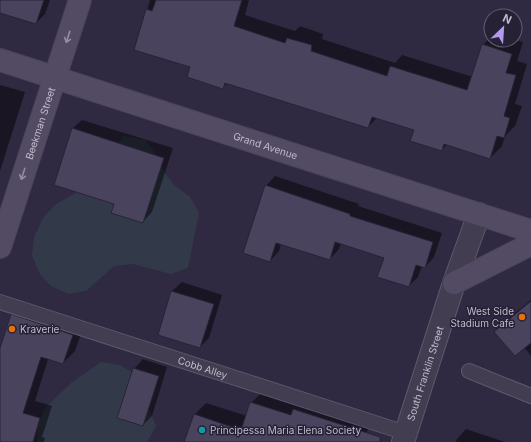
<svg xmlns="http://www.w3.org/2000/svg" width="531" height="442" font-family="Inter,sans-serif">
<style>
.green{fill:#323a4a}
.shadow{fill:#0007}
.building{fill:#4a435e;stroke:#292338}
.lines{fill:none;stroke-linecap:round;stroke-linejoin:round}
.lane-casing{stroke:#5d586b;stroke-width:16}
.street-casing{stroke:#5d586b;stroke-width:24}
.secondary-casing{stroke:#494357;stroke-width:24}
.lane{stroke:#423d51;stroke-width:14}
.street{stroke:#423d51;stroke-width:22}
.secondary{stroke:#534b63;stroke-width:22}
.oneway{stroke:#948ea1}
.food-dot{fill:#e8710a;stroke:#272136;stroke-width:1.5}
.culture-dot{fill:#0f9aa8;stroke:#272136;stroke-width:1.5}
.labels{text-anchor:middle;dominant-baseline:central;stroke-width:3;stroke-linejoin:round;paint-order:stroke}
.street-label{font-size:10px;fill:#bfbacb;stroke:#272136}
.poi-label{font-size:10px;fill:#bfbacb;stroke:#272136;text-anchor:start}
</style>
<rect width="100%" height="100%" fill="#2f2941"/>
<g class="green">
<path d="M124,136L145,140L156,154L164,172L174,185L190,197L199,213L188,268L171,274L133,264L114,266L86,291L68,294L51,286L40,274L32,256L34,237L43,218L56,204L74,194L88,183Z"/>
<path d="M101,362L120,365L135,374L156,426L147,442H37L38,426L45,408L71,383Z"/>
</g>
<g class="shadow">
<path d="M10,0H50L45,14L36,23Z"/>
<path d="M150,0H249L245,15L295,31L300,26L323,34L322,39L395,63L402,55L473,77L483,45L491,37V40H515L523,42L517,61L527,64L515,104L522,106L515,126L505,136L502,146L490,158L447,144L442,150L415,130L377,118L368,127L228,83L223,87L191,66L135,49Z"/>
<path d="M0,85L25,92L0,171Z"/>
<path d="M82,120L173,148L152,212L143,222L72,129Z"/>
<path d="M275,176L359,204L358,206L442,233L434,257L425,267L422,266L418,277L409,286L385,257L341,243L339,249L330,259L281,244L279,251L270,261L266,186Z"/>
<path d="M182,282L222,295L209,338L200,347L159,334L172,291Z"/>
<path d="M531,300V356L524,347L495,332L508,319Z"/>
<path d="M24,303L85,322L75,351L63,363L48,359L35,401L52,406L42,437L45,438L44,442H0V352L12,315Z"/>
<path d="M143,359L167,367L152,416L143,425L134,369Z"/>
<path d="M261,393L370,422L364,442H186L194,415L206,403L247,416L251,403Z"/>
<path d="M466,429L505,442H456L457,439Z"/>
</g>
<g class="building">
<path d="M0,0H44L36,24L0,13Z"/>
<path d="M156,0H242L234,26L285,43L287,38L312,45L311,51L387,76L390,66L467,90L482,44L512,54L506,73L516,75L504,116L510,118L504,138L497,136L490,159L444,144L442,151L410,141L414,130L372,117L368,128L225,83L223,89L187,77L190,67L134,50L146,9L152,11Z"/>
<path d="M72,128L164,158L143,223L111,213L114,204L54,185Z"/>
<path d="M265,185L350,214V216L433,242L425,268L416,265L409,287L377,277L384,258L335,242L330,260L276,243L270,262L243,253Z"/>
<path d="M171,291L214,304L200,348L158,335Z"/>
<path d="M531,301V343L515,356L494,332Z"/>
<path d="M11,314L73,335L63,364L41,357L23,413L40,418L33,442H0V348Z"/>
<path d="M133,368L159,376L143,426L117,418Z"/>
<path d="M250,402L291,415L293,409L380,437V442H184L194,414L241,430Z"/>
</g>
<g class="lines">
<defs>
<g id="lane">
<path id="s1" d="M0,302L406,433"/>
<path d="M469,371L531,396"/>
</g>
<g id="street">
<path id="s2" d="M403,442L454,283L479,214"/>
</g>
<g id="secondary">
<path id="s3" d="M0,60L531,231"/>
<path id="s4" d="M0,247L80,0"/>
<path d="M454,283L531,244"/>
</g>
</defs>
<use href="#lane" class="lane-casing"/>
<use href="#street" class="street-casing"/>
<use href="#secondary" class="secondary-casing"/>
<use href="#lane" class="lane"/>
<use href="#street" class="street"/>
<use href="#secondary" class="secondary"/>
</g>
<defs><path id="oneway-shaft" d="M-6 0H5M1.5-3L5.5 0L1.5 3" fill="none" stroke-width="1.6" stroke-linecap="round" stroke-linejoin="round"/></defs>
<g class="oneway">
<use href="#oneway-shaft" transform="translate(68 37) rotate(108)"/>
<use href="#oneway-shaft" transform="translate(23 174) rotate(108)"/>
</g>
<g class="food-dot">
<circle cx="522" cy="317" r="4"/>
<circle cx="12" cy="329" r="4"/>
</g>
<circle class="culture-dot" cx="202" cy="430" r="4"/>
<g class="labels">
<g class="street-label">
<text stroke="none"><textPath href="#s4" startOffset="130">Beekman Street</textPath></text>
<text stroke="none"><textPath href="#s3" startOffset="279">Grand Avenue</textPath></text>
<text stroke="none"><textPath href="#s1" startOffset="213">Cobb Alley</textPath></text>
<text stroke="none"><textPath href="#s2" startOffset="72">South Franklin Street</textPath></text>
</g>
<g class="poi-label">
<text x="514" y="311" text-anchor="end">West Side<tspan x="514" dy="12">Stadium Cafe</tspan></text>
<text x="20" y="329">Kraverie</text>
<text x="210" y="430">Principessa Maria Elena Society</text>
</g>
</g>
<g transform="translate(503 28) rotate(25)"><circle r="19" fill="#272136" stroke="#645e72"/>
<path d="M0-3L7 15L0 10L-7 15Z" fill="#b398f1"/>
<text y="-6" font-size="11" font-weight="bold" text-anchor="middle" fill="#bfbacb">N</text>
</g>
</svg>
